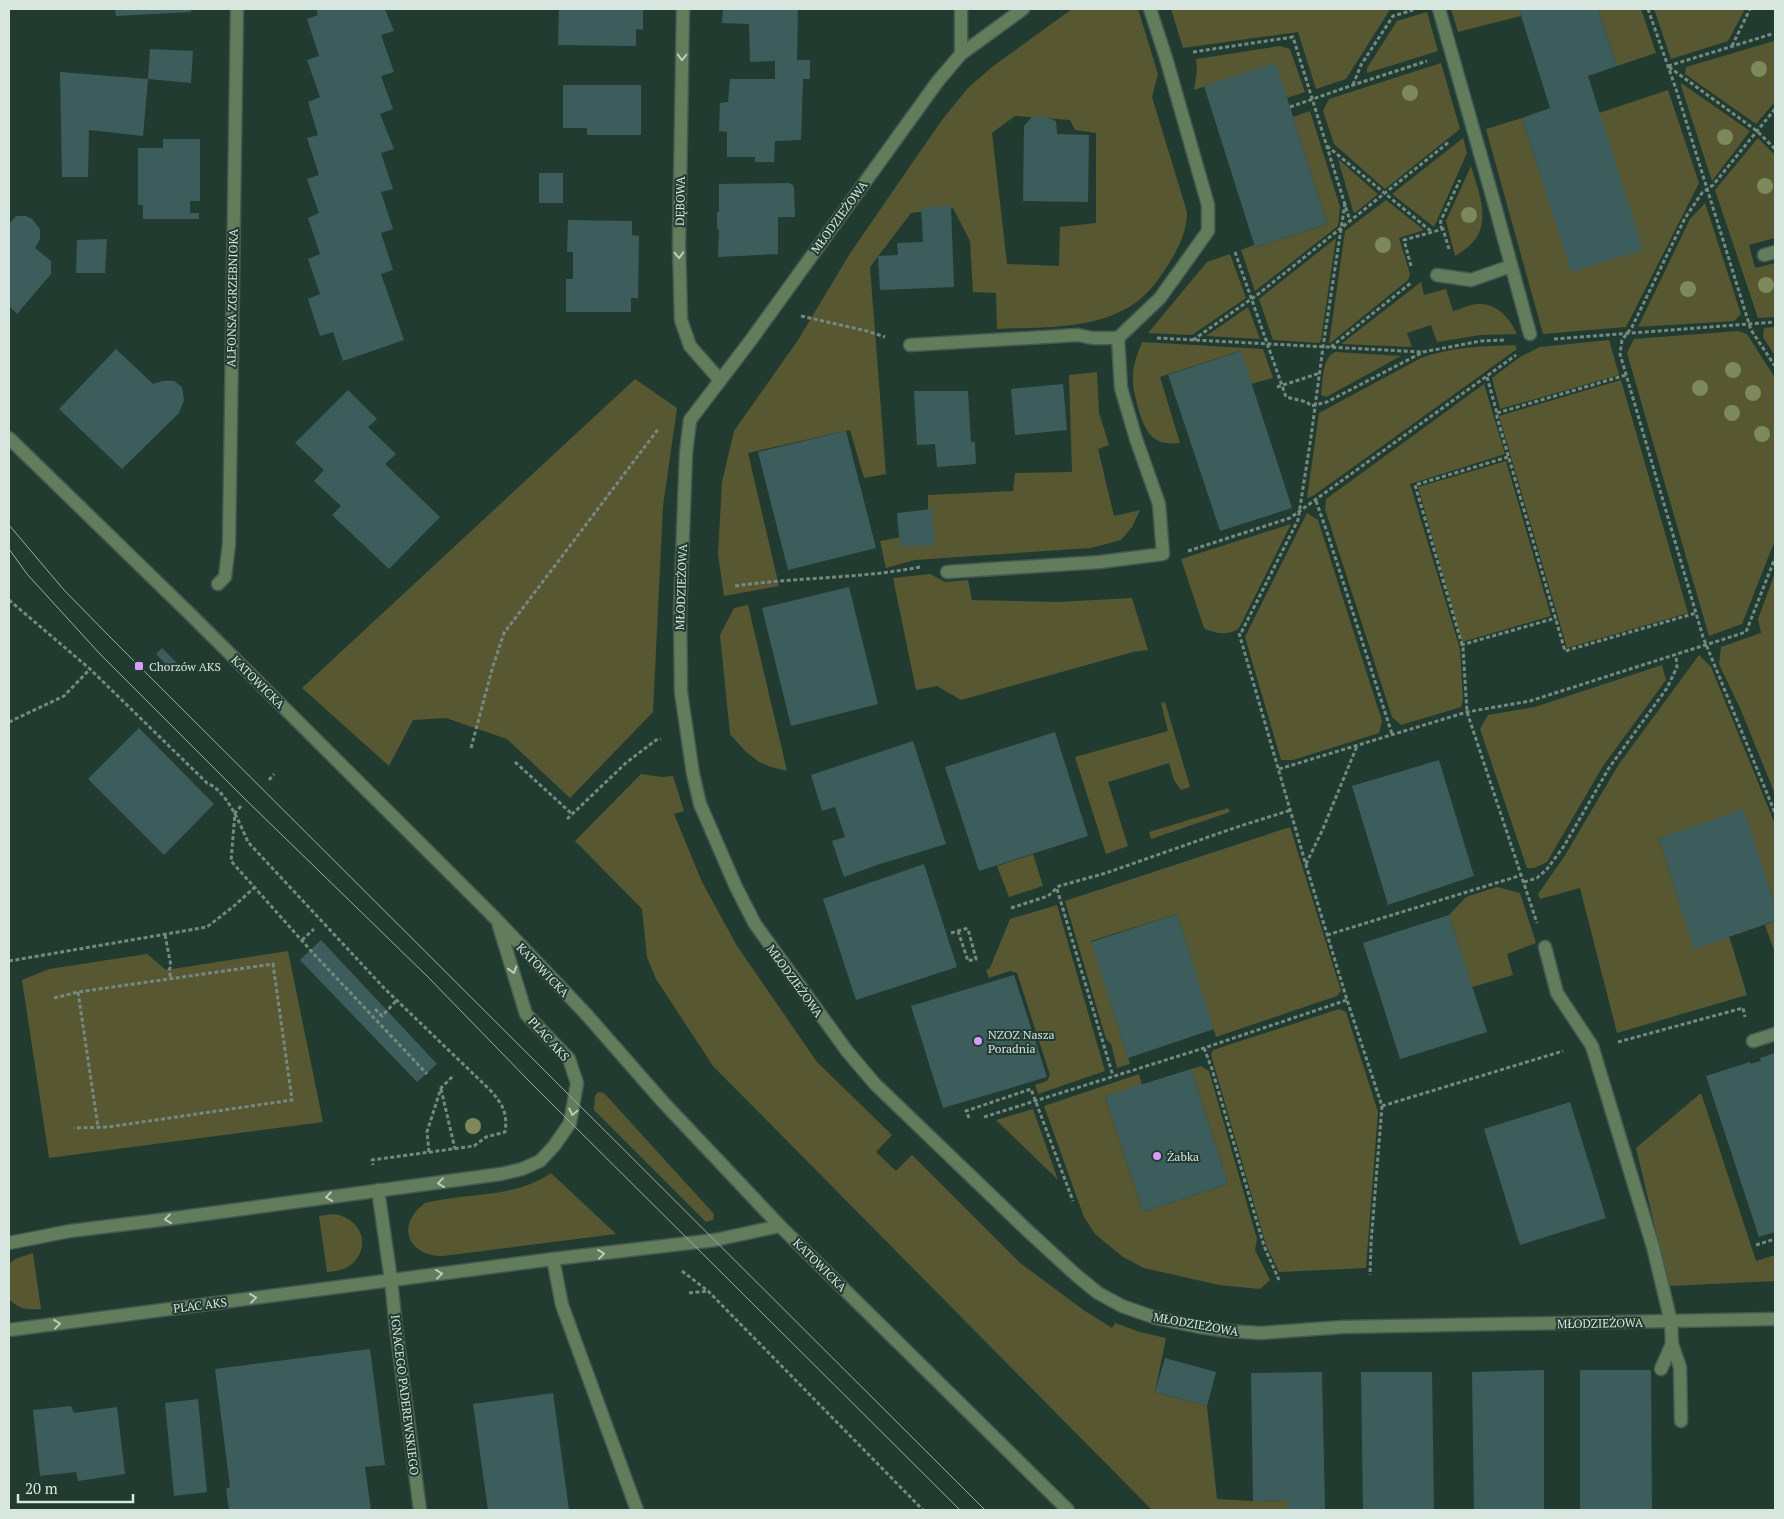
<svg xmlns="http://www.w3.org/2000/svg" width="1784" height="1519" font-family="'PT Serif',serif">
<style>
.green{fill:#575732;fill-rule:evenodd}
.building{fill:#3d5c5c}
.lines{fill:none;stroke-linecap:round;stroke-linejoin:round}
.minor-casing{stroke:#435a50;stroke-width:15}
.path{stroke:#748980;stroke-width:3;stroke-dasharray:4 2.5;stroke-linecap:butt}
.minor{stroke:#637c5b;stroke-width:12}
.tram{stroke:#9bada5;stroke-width:1}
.tree{fill:#7d895a}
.oneway{stroke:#baccbe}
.poi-dot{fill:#d79bf9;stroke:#223b31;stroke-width:2}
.labels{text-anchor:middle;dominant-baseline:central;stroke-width:4;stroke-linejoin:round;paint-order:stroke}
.street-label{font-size:12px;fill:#d7e6df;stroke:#223b31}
.poi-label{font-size:12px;fill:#d7e6df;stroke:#223b31;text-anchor:start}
</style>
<rect width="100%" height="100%" fill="#223b31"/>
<g class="green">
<path d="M1072,9H1138L1158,74L1152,97L1187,212C1187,232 1178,249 1168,265C1158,281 1145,298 1129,307C1090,330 1040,327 997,329L996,293L973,292L970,241L953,208L911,213L870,267L886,474L864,478L850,430L748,453L779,586L724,596L718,554L722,482L734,431L798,340L849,255L908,169L942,120L968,88L992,67ZM1015,116L1070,120L1075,130L1096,133V223L1060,227L1059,266L1007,264L992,133Z"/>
<path d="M1171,9H1389V11L1346,79L1316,89L1298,32L1183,48Z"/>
<path d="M1451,9H1519L1521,16L1458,32Z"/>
<path d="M1598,9H1641L1656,53L1617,66Z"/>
<path d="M1654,9H1745L1728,41L1671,59Z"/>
<path d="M1427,12L1438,51L1367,73V68L1397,21Z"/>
<path d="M1774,41L1775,45V102L1756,124L1685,74L1686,67Z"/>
<path d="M1280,46L1290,49L1305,92L1287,98L1276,64L1194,90L1197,71L1196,59Z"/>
<path d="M1441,63L1460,129L1385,189L1334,144L1323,111L1329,99Z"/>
<path d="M1681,83L1750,131L1712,181L1681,86Z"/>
<path d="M1668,90L1699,183L1626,327L1543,334L1486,129L1522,118L1571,271L1599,113Z"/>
<path d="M1310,111L1340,207L1338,226L1255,291L1241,250L1254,245L1255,247L1327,224L1293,117Z"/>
<path d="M1463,138L1467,153L1434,227L1392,194Z"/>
<path d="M1758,138L1775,155V238L1749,245L1755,268L1775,263V317L1758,318L1715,190Z"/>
<path d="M1338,159L1378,194L1355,213L1353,211Z"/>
<path d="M1471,166C1481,201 1497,233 1455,256L1446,221Z"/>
<path d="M1386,200L1424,230L1399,238L1410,274L1408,280L1329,344L1345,231Z"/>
<path d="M1705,203L1741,314L1734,321L1638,327L1690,219Z"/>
<path d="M1336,238L1321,340L1319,343L1273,340L1259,299Z"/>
<path d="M1230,254L1246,298L1192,335L1148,333L1207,262Z"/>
<path d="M1421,282L1424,295L1446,289L1453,311C1461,309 1472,303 1481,304C1499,305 1510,319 1517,334L1481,335L1437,342L1431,325L1407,333L1412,347L1341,344Z"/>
<path d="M1248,307L1260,339L1206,336Z"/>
<path d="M1775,327V356L1763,337L1764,328Z"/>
<path d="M1738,331L1747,334L1775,378V540L1742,624L1709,636L1627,353L1634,339Z"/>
<path d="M1609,340L1619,375L1500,409L1492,378L1520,357L1540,347Z"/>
<path d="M1142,342L1263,349L1273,378L1251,384L1240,351L1160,377L1180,443C1153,446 1146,433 1139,411C1136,399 1132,388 1133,376C1133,364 1138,353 1142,342Z"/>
<path d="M1515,345L1517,349L1313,496L1307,498L1319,413L1421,358C1452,347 1483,346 1515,345Z"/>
<path d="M1336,352L1401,356L1326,397L1321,395C1323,382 1322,355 1336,352Z"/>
<path d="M1097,372L1099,413L1109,445L1098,449L1114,516L1140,510L1132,527L1121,540L1091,548L915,560L886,568L880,541L928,532V495L1013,491L1015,473L1072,472L1069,375Z"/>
<path d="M635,379L677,408L663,506L653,712L570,798L507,739L446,718L413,720L389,766L302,688Z"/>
<path d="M1621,380L1688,613L1567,648L1499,416Z"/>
<path d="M1484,384L1505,454L1410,484L1460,649L1463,700L1461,707L1401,725L1392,717L1325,509L1326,499Z"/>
<path d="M1506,461L1551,616L1462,642L1418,487Z"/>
<path d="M1307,513L1318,520L1382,721L1379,733L1293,760H1281L1245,637Z"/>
<path d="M1291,524L1239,628C1229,636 1215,634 1204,628L1181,559Z"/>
<path d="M1775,573V794L1740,708L1719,664L1721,647L1761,633L1758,619Z"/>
<path d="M930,574L945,582L968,580L972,600L1058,602L1132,598L1148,650L1133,652L961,700L937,686L916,690L893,578Z"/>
<path d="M748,605L787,771L771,767L759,762L745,751L730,734L720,635L734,608Z"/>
<path d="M1699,655L1711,667L1775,824V906L1744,810L1659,838L1694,948L1729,936L1747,995L1617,1033L1580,888L1540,899L1538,894L1564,857L1619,764Z"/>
<path d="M1662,665L1666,680L1603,766L1547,862L1534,868H1527L1480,729L1488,715L1535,707Z"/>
<path d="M1165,702L1190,787L1181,790L1174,780L1169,763L1108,782L1128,846L1106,854L1075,757L1168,731L1161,703Z"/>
<path d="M641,774L662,777L673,776L684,811L674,814L702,882L737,946L817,1062L892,1135L876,1152L896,1171L912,1155L1020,1263L1085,1311L1112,1328L1115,1323L1140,1332L1166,1338L1155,1392L1207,1406L1217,1499L1253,1501L1287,1500V1510H1152L713,1066L656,979L647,957L642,909L575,841Z"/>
<path d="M1228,808L1230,812L1151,839L1149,832Z"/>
<path d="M1290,827L1341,991L1337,996L1216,1037L1177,914L1091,941L1130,1064L1117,1068L1111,1044L1106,1039L1065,901Z"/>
<path d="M1033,854L1043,886L1009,897L997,866Z"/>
<path d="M1497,887L1520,893L1536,943L1507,954L1513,975L1472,987L1449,915L1466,897Z"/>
<path d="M1057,905L1105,1071L1038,1094L1035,1085L1047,1081L1050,1075L1017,973L1010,971L989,978L986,970L990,968L1010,919Z"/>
<path d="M1775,921V953L1765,925Z"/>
<path d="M288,951L323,1122L49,1158L22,980L49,969L147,954L166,970Z"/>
<path d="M1339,1009L1346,1012L1378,1112L1366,1268L1279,1272L1266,1245L1211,1055L1213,1050Z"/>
<path d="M1201,1066L1209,1071L1257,1239L1255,1250L1270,1280L1260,1289L1219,1285L1144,1268L1123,1257L1095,1234L1084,1217L1044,1106L1139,1074L1142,1085L1105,1096L1143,1212L1228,1184L1191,1069Z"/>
<path d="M598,1092L604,1093L714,1214L713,1220L706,1222L594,1110L595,1096Z"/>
<path d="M1701,1093L1756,1261L1775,1255V1281L1669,1286L1636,1148Z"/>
<path d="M1033,1109L1058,1180L996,1120Z"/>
<path d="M551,1173L616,1234L443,1256C408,1256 395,1225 425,1203C467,1192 514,1199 551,1173Z"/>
<path d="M333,1214C358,1216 373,1244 353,1263C346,1270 336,1271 327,1272L319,1216Z"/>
<path d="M33,1253L41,1309C28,1310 18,1309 9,1299V1264L15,1259Z"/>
</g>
<g class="building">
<path d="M115,9H191V12L116,16Z"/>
<path d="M316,9H385L394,31L381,35L394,72L381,76L393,109L380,114L394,149L381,153L393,189L381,192L393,229L381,233L393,270L381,274L404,340L343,361L333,332L320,336L308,299L320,294L308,259L320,254L308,218L319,213L307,179L319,175L307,138L318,135L308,102L320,97L307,60L319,56L307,19L318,15Z"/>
<path d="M559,9H643V30L636,29V46L558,45Z"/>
<path d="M723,9H798L797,60H810V79H803L801,140L775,141L774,162H755V157H727V132L719,131L720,103L728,102L730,79H775V61L750,62L749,24L722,23Z"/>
<path d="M1519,9H1598L1617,66L1588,76L1643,250L1571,272L1522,118L1550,108Z"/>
<path d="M150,49L193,51L191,83L148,79Z"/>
<path d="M1276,63L1327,224L1255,247L1204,86Z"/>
<path d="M60,72L148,79L143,136L89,130L88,177H62Z"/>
<path d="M563,85H641V135H587V128H563Z"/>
<path d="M1042,116L1056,121L1057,134L1089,135L1088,202L1023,201L1024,126L1032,117Z"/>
<path d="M163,139H200V201H190V213H199V219H143V205H138V148H163Z"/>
<rect x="539" y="173" width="24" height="30"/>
<path d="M789,183L793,185L794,189L795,217H778V254L718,257L719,229H717V212H719V184Z"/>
<path d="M951,206L954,287L880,290L878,256L898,255L897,243L923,242L921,207Z"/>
<path d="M16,216H26L32,219L40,229V239L35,248L51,261V274L17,314L9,306V224Z"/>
<path d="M568,220L632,221V235L639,236L638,298H631V312H566V279H573V252H567Z"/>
<path d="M107,239L105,273H76L77,240Z"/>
<path d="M116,349L153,384L163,381H174L182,387L184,400L179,413L122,469L59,409Z"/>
<path d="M1241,351L1292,508L1220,531L1168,375Z"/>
<path d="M1063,384L1067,430L1015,435L1011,389Z"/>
<path d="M348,390L377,419L368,427L396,454L385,464L440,517L389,569L332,515L341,506L314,481L324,470L295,443Z"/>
<path d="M914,391H968L971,442H975L976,464L937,467L935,444L917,445Z"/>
<path d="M846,431L876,548L788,570L758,452Z"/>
<path d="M932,509L935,545L900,547L897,513Z"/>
<path d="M849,587L878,704L791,726L762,608Z"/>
<path d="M162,648L181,667L174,673L156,654Z"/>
<path d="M139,728L214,804L164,855L88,779Z"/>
<path d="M1055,732L1088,836L979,871L945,767Z"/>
<path d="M913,741L946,844L877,865L844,877L832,841L845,837L835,807L822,811L811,775Z"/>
<path d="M1439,760L1474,876L1388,905L1352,786Z"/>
<path d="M1744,809L1775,906V921L1694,949L1659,838Z"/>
<path d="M924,864L957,967L856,1000L823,899Z"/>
<path d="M1177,914L1214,1029L1128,1058L1091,942Z"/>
<path d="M1449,915L1487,1032L1400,1059L1363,943Z"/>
<path d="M321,940L437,1064L417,1082L300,960Z"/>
<path d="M1014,975L1047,1077L943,1108L911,1006Z"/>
<path d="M1775,1053V1232L1759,1237L1706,1076L1750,1062L1751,1064L1757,1062L1761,1061L1760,1058Z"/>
<path d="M1191,1069L1228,1184L1143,1212L1105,1096Z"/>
<path d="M1570,1102L1606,1218L1520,1245L1484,1129Z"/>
<path d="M370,1349L385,1465L365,1467L371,1510H229L226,1489L230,1487L215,1369Z"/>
<path d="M1165,1358L1216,1372L1207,1406L1155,1392Z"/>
<path d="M1544,1370V1510H1474L1472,1372Z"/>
<path d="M1580,1370H1651L1652,1510H1580Z"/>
<path d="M1322,1372L1325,1510H1287V1500L1253,1501L1251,1373Z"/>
<path d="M1361,1372H1432L1434,1510H1363Z"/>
<path d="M553,1393L569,1510H488L473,1404Z"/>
<path d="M198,1399L207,1492L174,1496L165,1403Z"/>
<path d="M71,1406L74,1413L117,1407L125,1474L78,1481L76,1472L40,1476L33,1410Z"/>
</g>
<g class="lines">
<defs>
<g id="minor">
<path d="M683,9L679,244L681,320L690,346L720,380"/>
<path d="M961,9V54"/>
<path d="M1023,9L961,54L938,81L751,340L690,420L686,453L680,612L681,692L693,774L700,804L736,887L755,924L847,1051L875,1084L1028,1231L1076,1275L1098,1293L1122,1306L1156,1318L1200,1327L1229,1331L1261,1333L1343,1327L1775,1319"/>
<path d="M1439,9L1495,206L1530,334"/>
<path d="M1764,255L1775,252"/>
<path d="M1437,275L1471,280L1511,266"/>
<path d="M910,345L1078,335L1092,338H1118L1160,298L1208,231V205L1166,58L1150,9"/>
<path d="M9,438L190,614L493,916L586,1014L663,1102L780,1226L1068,1510"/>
<path d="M947,572L1100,562L1163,554L1159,504L1136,439L1121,388L1118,338"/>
<path d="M218,584L225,577L229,544L237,9"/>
<path d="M1545,947L1557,993L1592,1046L1653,1247L1671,1322L1672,1344L1680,1367L1681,1421"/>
<path d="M1753,1041L1775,1034"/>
<path d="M378,1190L391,1280L396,1328L420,1510"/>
<path d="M9,1243L70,1231L168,1219L501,1174L522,1169L540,1161L554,1146L570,1123L577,1083L569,1059L526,1014L499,926"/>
<path d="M553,1259L562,1305L637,1510"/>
<path d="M9,1330L553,1259L715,1240L780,1226"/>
<path d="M1661,1369L1672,1344"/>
</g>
</defs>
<use href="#minor" class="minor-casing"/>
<g class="path">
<path d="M1648,9L1677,92L1751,330L1775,366"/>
<path d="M1732,46L1750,9"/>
<path d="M1193,52L1293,37L1350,221"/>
<path d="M1668,66L1772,34"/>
<path d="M1669,67L1757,131L1775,149"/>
<path d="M1353,85L1361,65L1393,16L1413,10"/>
<path d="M1290,107L1353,85L1427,61"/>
<path d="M1775,109L1713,185L1702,193L1685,218L1632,327L1622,340L1620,354L1703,637L1775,813"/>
<path d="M1327,146L1432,232"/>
<path d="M1345,203L1323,347L1311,437L1298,520L1242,631L1239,633L1306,865L1347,1000L1382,1106L1371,1243L1370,1275"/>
<path d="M1443,229L1440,226L1441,220L1460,180"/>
<path d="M1235,252L1286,397L1307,402L1311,406L1327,402L1423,352L1481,341L1505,340"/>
<path d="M1411,266L1404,240L1443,229L1449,249"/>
<path d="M801,316L867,331L885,337"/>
<path d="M1157,338L1422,352"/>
<path d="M1554,339L1775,322"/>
<path d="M1193,340L1257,295L1449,142"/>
<path d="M1331,347L1412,282"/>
<path d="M1487,377L1497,413V417L1565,651L1696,613"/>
<path d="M1277,387L1320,373"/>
<path d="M1497,413L1626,375"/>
<path d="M1508,457L1415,485L1463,648L1467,712L1537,923"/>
<path d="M1316,501L1328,535L1392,734"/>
<path d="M1188,551L1290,518L1516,355"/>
<path d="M735,586C796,577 859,579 920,567"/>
<path d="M9,600L90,669L207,783C227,791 240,824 248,842L384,988L490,1090C502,1103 508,1113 505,1132L486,1137L474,1146L372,1160L373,1165"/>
<path d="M1461,645L1556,618"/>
<path d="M9,722L64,696L90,669"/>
<path d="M471,748L493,666L504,633L659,428"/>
<path d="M515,762L572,814"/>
<path d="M1279,769L1467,712L1530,701L1746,632L1775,558"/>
<path d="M269,780L274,774"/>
<path d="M241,806L235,813L231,861L312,952L427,1074"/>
<path d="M567,819L627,762L656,740L661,739"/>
<path d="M1306,864L1322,831L1357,746"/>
<path d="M1524,882L1537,878L1547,869L1564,846L1609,768L1667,688L1677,667L1676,656"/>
<path d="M1057,889L1113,1076"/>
<path d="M1011,908L1048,896L1059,886L1106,873L1234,828L1291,810"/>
<path d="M958,931L968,961L976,959L968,929"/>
<path d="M951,933L968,928"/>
<path d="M165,935L171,966L169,970L171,979"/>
<path d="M1327,935L1522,875"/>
<path d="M302,940L314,929"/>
<path d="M9,961L207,927L234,906L255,887"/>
<path d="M78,992L98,1127"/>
<path d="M54,998L78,992L273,964L292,1100L108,1127L74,1128"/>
<path d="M375,1009L382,1016L397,1000"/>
<path d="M1618,1042L1743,1008L1745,1017"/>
<path d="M1204,1048L1212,1069L1264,1246L1279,1280"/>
<path d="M441,1089L455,1149"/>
<path d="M1382,1106L1563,1051"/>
<path d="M984,1117L1204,1048L1347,1000"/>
<path d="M969,1118L966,1111L1031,1089L1073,1201"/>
<path d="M429,1152L427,1132L441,1088L454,1075"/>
<path d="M1756,1245L1775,1239"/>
<path d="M682,1271L708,1291L923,1510"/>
<path d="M689,1293L708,1291"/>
</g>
<use href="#minor" class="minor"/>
<g class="tram">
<path d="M9,525L64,590L111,638L985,1510"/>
<path d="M9,549L27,574L100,654L247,801L428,977L529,1081L960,1510"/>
</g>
</g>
<g class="tree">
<circle cx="1759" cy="69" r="8"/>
<circle cx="1410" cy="93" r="8"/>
<circle cx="1725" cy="137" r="8"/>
<circle cx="1765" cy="186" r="8"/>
<circle cx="1469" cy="215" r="8"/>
<circle cx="1383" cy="245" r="8"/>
<circle cx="1766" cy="285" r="8"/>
<circle cx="1688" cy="289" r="8"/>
<circle cx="1733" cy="370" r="8"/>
<circle cx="1700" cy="388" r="8"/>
<circle cx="1753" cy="393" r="8"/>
<circle cx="1732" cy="413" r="8"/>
<circle cx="1762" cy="434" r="8"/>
<circle cx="473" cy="1126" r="8"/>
</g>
<defs><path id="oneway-chevron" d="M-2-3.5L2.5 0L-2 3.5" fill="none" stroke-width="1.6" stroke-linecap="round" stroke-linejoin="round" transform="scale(1.25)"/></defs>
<g class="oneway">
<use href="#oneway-chevron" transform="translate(682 57) rotate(91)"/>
<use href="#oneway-chevron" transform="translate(679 255) rotate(88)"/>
<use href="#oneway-chevron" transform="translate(513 970) rotate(73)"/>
<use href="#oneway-chevron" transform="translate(573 1112) rotate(103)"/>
<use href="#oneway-chevron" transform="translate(441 1183) rotate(173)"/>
<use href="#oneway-chevron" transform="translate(329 1197) rotate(172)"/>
<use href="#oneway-chevron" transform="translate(168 1219) rotate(173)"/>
<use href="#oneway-chevron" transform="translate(601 1254) rotate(-7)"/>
<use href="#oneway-chevron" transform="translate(439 1274) rotate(-7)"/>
<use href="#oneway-chevron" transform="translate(253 1298) rotate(-7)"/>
<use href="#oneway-chevron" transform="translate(57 1324) rotate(-7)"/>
</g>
<g class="poi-dot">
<rect x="134" y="661" width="10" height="10" rx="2.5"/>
<circle cx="978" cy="1041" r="5"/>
<circle cx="1157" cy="1156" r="5"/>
</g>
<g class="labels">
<g class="street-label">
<text transform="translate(680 201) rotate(-89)">DĘBOWA</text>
<text transform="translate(839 217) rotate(-54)">MŁODZIEŻOWA</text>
<text transform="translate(232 298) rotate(-89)">ALFONSA ZGRZEBNIOKA</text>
<text transform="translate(681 587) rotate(-88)">MŁODZIEŻOWA</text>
<text transform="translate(258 682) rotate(45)">KATOWICKA</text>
<text transform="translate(543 970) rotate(46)">KATOWICKA</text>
<text transform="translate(795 981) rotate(54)">MŁODZIEŻOWA</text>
<text transform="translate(549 1039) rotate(48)">PLAC AKS</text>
<text transform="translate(820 1265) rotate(45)">KATOWICKA</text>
<text transform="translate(200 1305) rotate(-7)">PLAC AKS</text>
<text transform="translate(1600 1323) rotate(-1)">MŁODZIEŻOWA</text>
<text transform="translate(1196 1324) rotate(10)">MŁODZIEŻOWA</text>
<text transform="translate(405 1395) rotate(83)">IGNACEGO PADEREWSKIEGO</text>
</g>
<g class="poi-label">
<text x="149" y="666">Chorzów AKS</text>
<text x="988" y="1034">NZOZ Nasza<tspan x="988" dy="14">Poradnia</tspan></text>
<text x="1167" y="1156">Żabka</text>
</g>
</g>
<rect width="1784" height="1519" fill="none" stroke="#d7e6df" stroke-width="20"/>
<path d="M18 1494v8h115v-8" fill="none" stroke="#d7e6df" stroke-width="2.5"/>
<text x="25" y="1494" font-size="15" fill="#d7e6df" stroke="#223b31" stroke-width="4" paint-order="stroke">20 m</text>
</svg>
